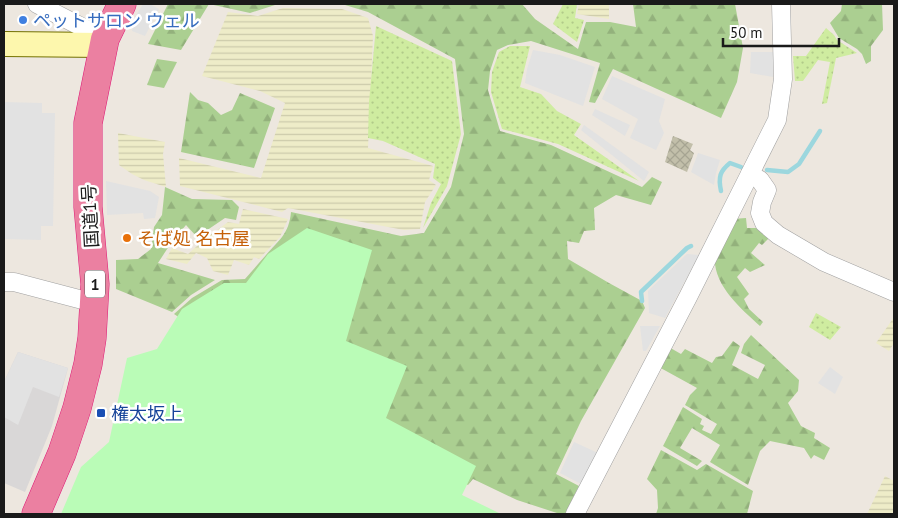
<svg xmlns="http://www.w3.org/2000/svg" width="898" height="518" font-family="'PT Sans','Noto Sans JP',sans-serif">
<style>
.residential{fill:#d9d7d7}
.construction{fill:url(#construction-cross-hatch)}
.farmland{fill:url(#farmland-rules)}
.grass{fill:url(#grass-dots)}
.forest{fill:url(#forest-firs)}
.park{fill:#bafcb7}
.parking{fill:#e2e2e2}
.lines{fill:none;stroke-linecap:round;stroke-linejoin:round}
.stream{stroke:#9cd7de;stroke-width:4.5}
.street-casing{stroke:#a1a1a1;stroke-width:19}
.secondary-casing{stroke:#737100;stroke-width:26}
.highway-casing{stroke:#de1975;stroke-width:29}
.street{stroke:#fff;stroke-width:18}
.secondary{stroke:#fdf7ad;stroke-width:24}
.highway{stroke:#eb80a1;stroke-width:28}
.shop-dot{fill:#3f7fe0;stroke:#fff;stroke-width:2}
.food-dot{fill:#e8710a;stroke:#fff;stroke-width:2}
.transit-dot{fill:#1a4fb4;stroke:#fff;stroke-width:2}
.labels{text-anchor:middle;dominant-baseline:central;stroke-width:5;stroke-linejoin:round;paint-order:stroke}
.shield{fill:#fff;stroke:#5f5f5f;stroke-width:1}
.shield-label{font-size:16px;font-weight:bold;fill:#1a1a1a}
.shop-label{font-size:18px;fill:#366cbe;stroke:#fff;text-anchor:start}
.street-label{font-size:18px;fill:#1a1a1a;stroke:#fff}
.food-label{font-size:18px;fill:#c56008;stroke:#fff;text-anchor:start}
.transit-label{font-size:18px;fill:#164399;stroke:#fff;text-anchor:start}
</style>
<defs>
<pattern id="construction-cross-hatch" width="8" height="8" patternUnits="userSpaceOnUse" patternTransform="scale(1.25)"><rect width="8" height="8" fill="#c2bfaa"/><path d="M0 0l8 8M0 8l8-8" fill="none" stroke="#a6a492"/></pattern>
<pattern id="farmland-rules" width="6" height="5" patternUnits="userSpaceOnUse" patternTransform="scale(1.25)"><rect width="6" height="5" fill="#eeecc8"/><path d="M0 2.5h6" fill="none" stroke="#cccaab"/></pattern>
<pattern id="grass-dots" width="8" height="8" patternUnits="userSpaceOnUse" patternTransform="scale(1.25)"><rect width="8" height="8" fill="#cfeca0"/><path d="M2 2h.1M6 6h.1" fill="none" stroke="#b1ca89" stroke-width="1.8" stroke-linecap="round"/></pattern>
<pattern id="forest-firs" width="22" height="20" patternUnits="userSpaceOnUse" patternTransform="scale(1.25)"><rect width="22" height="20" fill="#abcf91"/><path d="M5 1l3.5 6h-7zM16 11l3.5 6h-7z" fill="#93b17c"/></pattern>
</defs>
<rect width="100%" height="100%" fill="#ede7df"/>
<path class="residential" d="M18,352L68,368L52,426L25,492L4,483V382Z"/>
<path class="construction" d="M673,136L693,144L690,150L694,153L687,172L665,162Z"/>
<g class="farmland">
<path d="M579,4H609V19L577,14Z"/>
<path d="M283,8L342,9L368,18L373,36L368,148L433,166L429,180L436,185L425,202L420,229L404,230L288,208L282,212L180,186L179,158L261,178L285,103L260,91L202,76L228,12L258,16Z"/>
<path d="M118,133L165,142L163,154L166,187L144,180L132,174L119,165Z"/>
<path d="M243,209L288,219L280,237L259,259L254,257L249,265L234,260L228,275L213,271L207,258L196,253L187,264L166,259L172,248L188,254L205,239L228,222L239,224Z"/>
<path d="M894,317V343L889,351L876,343Z"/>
<path d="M885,476L894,481V514H867Z"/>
</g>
<g class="grass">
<path d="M563,4H577L575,18L584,20L577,42L553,24Z"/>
<path d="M376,26L452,61L461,134L447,186L423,228L431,203L441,184L433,178L435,164L383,141L368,138L369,102Z"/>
<path d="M826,28L834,35L837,40L857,53L836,58L827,103L822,104L830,62L818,60L803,81H795L793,56H806Z"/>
<path d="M510,46H530L520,87L541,94L557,111L581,124L574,135L639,181L558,144L502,129L491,92L492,72L499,52Z"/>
<path d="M816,313L841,327L830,340L809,327Z"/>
</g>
<g class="forest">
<path d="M168,4H522L535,19L578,49L586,22H610L636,27L633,4H735L743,48L737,82L721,118L613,69L595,103L589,102L600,63L531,41L508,45L497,50L490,71L488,90L500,131L551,145L642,187L652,177L662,182L651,205L616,195L594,208L595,230L584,231L579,243L567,241L568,259L609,283L642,301L645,308L581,421L556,474L579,486L565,514H560L517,500L473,479L468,485L246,373L150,360L180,318L174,314L192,298L222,280L245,279C252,271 259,263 266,255C279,240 289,234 291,212L401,236L424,233L451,187L464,134L455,59L368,12L345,5H275L250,13L209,4L181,50L148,44Z"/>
<path d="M842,4H882L883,30L871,46V61L866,64L862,54L857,49L839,38L830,23L841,11Z"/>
<path d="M157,59L177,62L164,88L147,85Z"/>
<path d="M190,92L198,100L208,103L221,115L232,110L240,93L275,108L254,168L181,152Z"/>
<path d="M165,187L192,199L232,200L239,207L236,220L225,218L197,237L186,225L171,243L158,263L215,280L191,295L172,312L116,289V260L138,259L151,249L154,227L162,215Z"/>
<path d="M746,218L747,228H761L769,238L762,245L759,243L751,253L765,265L750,272L745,268L737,277L749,294L744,299L749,309L763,322L760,326C739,307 708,281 716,249C718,241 728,227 732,219Z"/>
<path d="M751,335L799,380L798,391L788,403L801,426L815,433L814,438L830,448L824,460L814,455L811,459L804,448L770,441L760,451L748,485L710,462L720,445L692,428L680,448L702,461L697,466L663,446L683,407L702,419L700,424L704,426L702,430L711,434L717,424L685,405L690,395L697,388L657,366L667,346L681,354L685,349L712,363L716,357L722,356L733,341L740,346L732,365L758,379L765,365L741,353L744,344Z"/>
<path d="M661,450L697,470L706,464L753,491L747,514H656L658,508L657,490L647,479Z"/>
</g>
<path class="park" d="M307,228L372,250L346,341L407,366L386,418L476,466L462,495L501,514H61L81,467L109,442L127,358L157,349L182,309L224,283H246L268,254Z"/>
<g class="parking">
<path d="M143,4H150L159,9L145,36L132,31L135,17Z"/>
<path d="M533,50L560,55L595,67L583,106L525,83L527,69Z"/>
<path d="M751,52H774L773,77L750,73Z"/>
<path d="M612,76L665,99L659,121L664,133L656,150L630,138L638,119L602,99Z"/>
<path d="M4,102L42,103V113H55L53,226H41V240L4,239Z"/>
<path d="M595,109L630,125L625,136L592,115Z"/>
<path d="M584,125L649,172L644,181L581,130Z"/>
<path d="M698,153L720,160L716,173L714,185L691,172Z"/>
<path d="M106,181L150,191L159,197L155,218L144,219L143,213L107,215Z"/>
<path d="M687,254L699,255L665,318L649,313L648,291Z"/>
<path d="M640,326H660L646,351H643Z"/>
<path d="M18,352L68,368L59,397L33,387L18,425L4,417V382Z"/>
<path d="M830,367L843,377L835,394L818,383Z"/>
<path d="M574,442L598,453L583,485L560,473Z"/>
</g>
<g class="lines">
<g class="stream">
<path d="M767,170L788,172L799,164L820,131"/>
<path d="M721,191C718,177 720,171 730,163L741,167"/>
<path d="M642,301L641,292L687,248L691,246"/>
</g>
<defs>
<g id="street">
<path d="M37,4L105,39"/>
<path d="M750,174L760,180L767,190L762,202L760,213L764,223L778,235L824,262L894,292"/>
<path d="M4,282H14L94,303"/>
<path d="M575,514L688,297L777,120L783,79L781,4"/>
</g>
<path id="secondary" d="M4,44L103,45"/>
<path id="highway" d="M36,514L62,453L77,408L88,364L92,338L95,284L88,207V123L105,39L122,4"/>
</defs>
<use href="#street" class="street-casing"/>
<use href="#secondary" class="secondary-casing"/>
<use href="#highway" class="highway-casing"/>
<use href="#street" class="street"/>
<use href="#secondary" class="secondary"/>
<use href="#highway" class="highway"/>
</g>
<circle class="shop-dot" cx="23" cy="20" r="5"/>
<circle class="food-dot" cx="127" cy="238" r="5"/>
<rect class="transit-dot" x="96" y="408" width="10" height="10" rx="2.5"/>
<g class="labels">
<rect class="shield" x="85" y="270.5" width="20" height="27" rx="4"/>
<g class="shield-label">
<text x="95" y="284">1</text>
</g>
<g class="shop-label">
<text x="33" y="20">ペットサロン ウェル</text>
</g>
<g class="street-label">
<text transform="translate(90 216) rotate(-93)">国道1号</text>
</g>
<g class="food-label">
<text x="137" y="238">そば処 名古屋</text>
</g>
<g class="transit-label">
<text x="111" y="413">権太坂上</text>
</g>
</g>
<rect width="898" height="518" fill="none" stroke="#1a1a1a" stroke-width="10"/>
<path d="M723 38v8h116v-8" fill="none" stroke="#1a1a1a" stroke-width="2.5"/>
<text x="730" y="38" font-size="15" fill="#1a1a1a" stroke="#ffffff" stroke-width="4" paint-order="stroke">50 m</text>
</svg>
